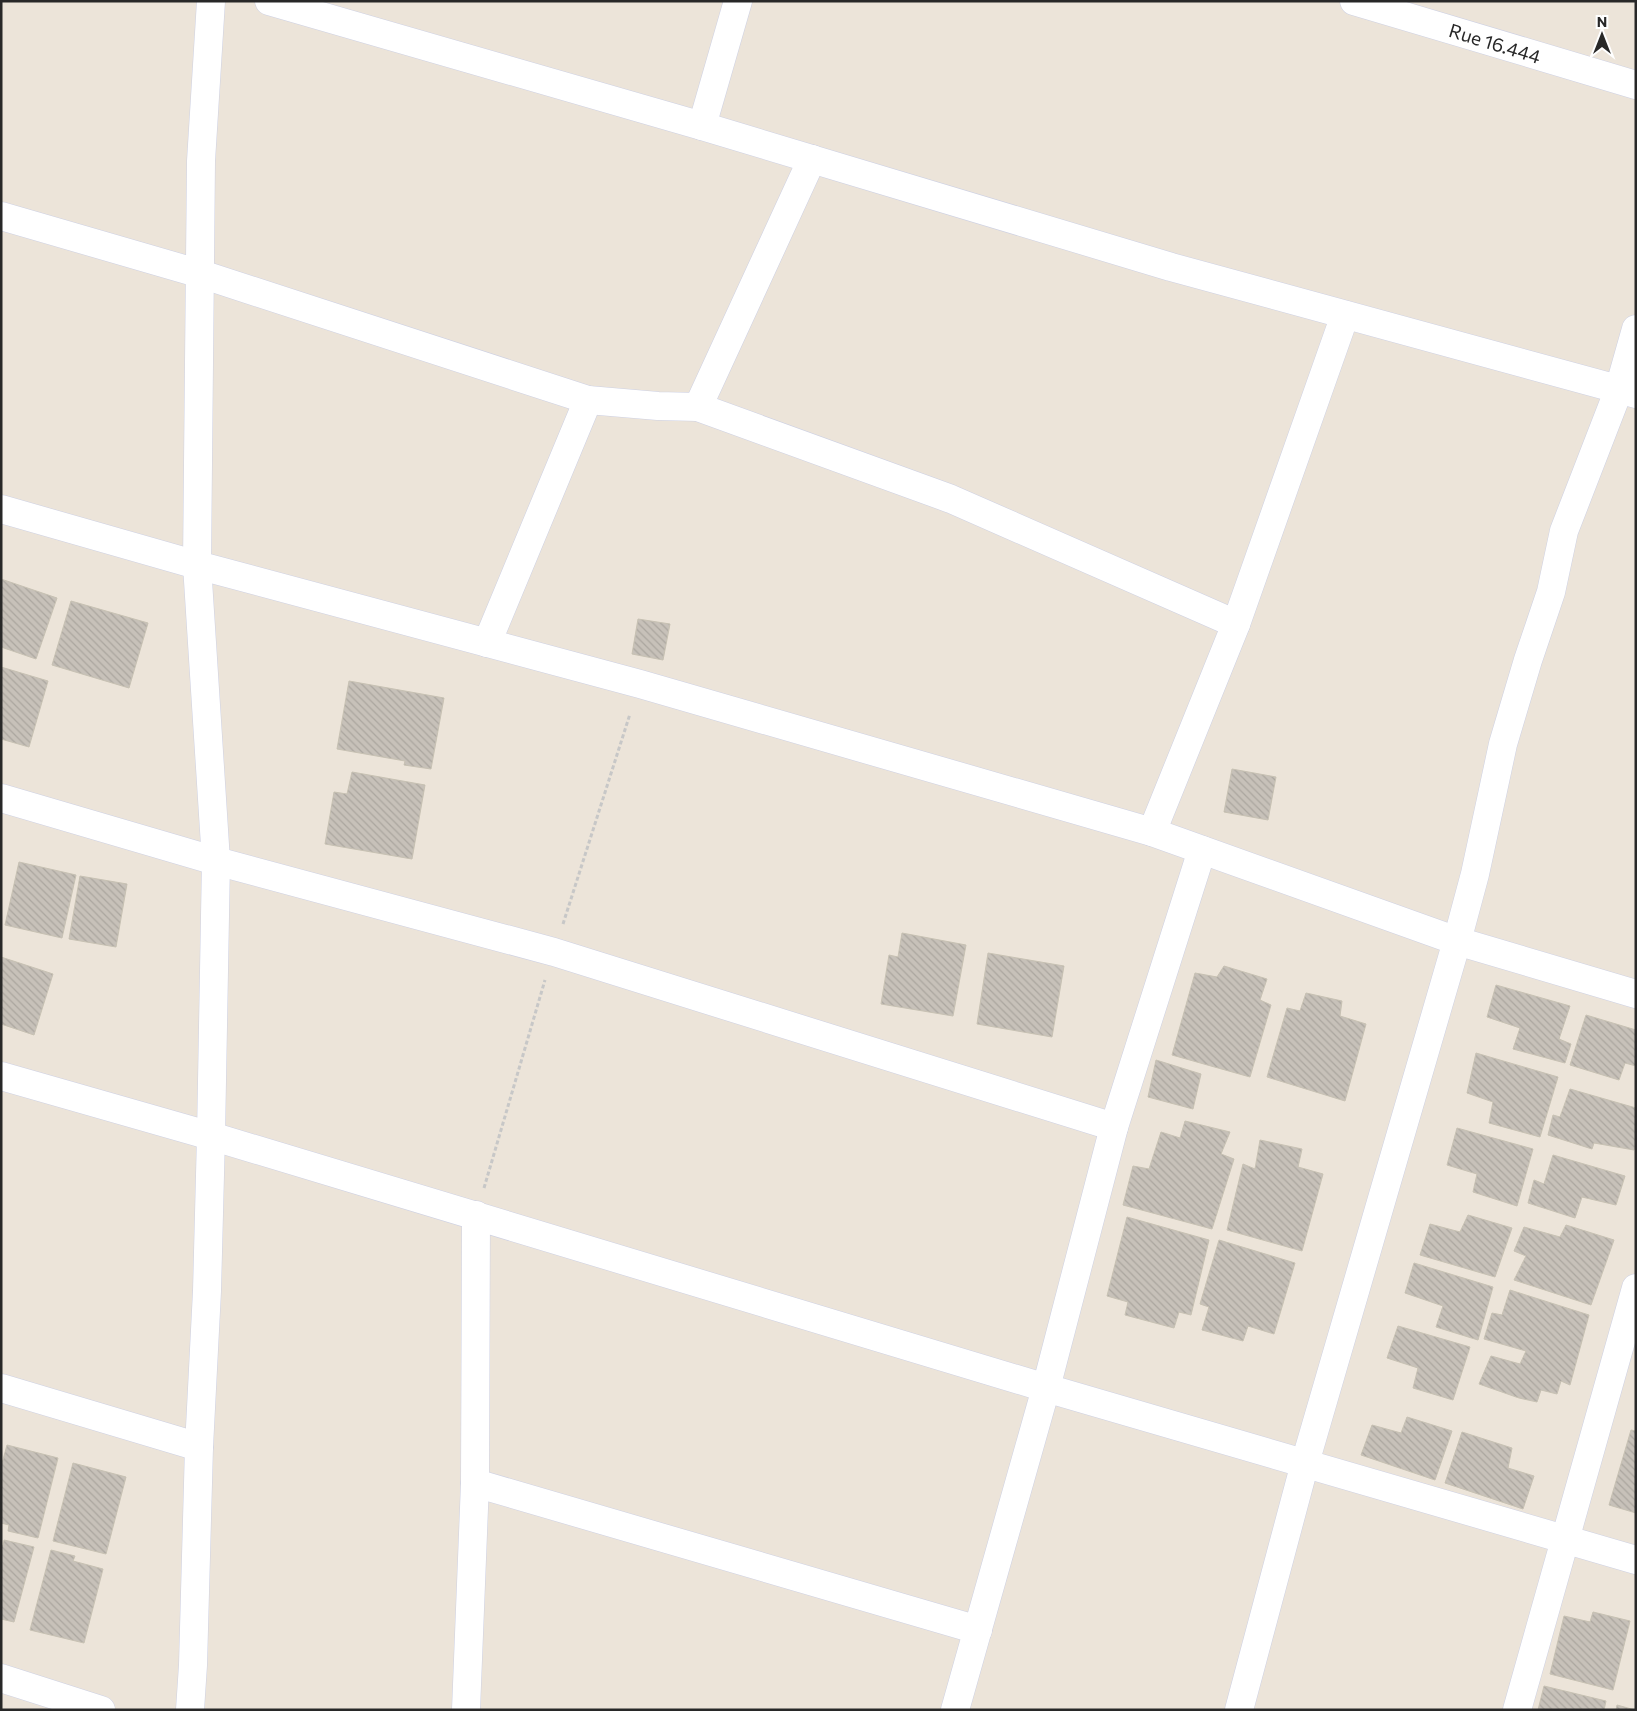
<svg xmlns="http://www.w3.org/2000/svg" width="1637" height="1711" font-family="Commissioner,sans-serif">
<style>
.building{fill:url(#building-back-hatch);stroke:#c7c1b3}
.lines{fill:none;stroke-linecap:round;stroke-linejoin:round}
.minor-casing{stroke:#ced1e3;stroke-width:29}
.path{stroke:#c7c7c7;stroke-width:3;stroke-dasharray:4 2.5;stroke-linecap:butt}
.minor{stroke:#fff;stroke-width:28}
.labels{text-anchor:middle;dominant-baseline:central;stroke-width:4.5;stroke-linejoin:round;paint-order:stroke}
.street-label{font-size:19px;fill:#282828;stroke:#fff}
</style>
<defs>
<pattern id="building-back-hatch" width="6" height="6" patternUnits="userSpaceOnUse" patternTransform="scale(1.25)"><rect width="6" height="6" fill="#c7c1b9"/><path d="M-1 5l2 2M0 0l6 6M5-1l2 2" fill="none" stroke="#aba69f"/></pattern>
</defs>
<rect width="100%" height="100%" fill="#ece4d9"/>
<g class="building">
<path d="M1,579L57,598L36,659L1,647Z"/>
<path d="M71,601L148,623L129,688L52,665Z"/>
<path d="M638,619L670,624L663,660L632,654Z"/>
<path d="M1,667L48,681L29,747L1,739Z"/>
<path d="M349,681L444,698L431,769L404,765L405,761L337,749Z"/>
<path d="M1232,769L1276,777L1268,820L1224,812Z"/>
<path d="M352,772L425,785L412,859L325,844L334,792L347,794Z"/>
<path d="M19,862L76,875L62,938L5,925Z"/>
<path d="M80,876L127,884L116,947L69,939Z"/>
<path d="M902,933L966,945L953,1016L881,1004L889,955L898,957Z"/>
<path d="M988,953L1064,966L1052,1037L977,1024Z"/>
<path d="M1,957L53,974L34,1035L1,1024Z"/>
<path d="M1224,966L1267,979L1260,1000L1271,1005L1250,1077L1172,1055L1195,973L1217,977Z"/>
<path d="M1496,985L1570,1006L1559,1039L1571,1044L1565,1063L1513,1049L1520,1028L1487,1017Z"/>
<path d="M1306,993L1342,1001L1340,1016L1366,1024L1345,1101L1267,1077L1287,1008L1300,1011Z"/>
<path d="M1586,1015L1636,1030V1066L1625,1063L1619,1080L1570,1065Z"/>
<path d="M1476,1053L1558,1077L1540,1137L1489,1123L1493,1102L1467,1093Z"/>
<path d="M1156,1060L1201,1074L1193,1109L1148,1097Z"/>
<path d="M1570,1089L1636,1108V1144L1634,1150L1594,1143L1592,1149L1548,1135L1553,1115L1560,1117Z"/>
<path d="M1185,1121L1230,1132L1221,1154L1234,1159L1212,1229L1123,1205L1133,1166L1149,1169L1161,1132L1180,1138Z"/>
<path d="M1457,1128L1533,1149L1517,1206L1473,1192L1477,1174L1447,1165Z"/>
<path d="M1260,1140L1302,1149L1298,1167L1323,1174L1302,1251L1227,1230L1243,1164L1255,1169Z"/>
<path d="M1553,1155L1625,1176L1616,1205L1582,1197L1575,1218L1528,1203L1534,1180L1544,1184Z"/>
<path d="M1468,1215L1512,1228L1495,1277L1420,1255L1430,1224L1460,1232Z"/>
<path d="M1127,1217L1209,1240L1191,1315L1179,1312L1174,1328L1125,1315L1128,1302L1107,1296Z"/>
<path d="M1566,1225L1614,1240L1591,1305L1514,1280L1526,1256L1514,1251L1524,1227L1560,1237Z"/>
<path d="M1219,1240L1295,1263L1274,1334L1248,1326L1243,1341L1202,1330L1209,1307L1200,1304Z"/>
<path d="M1414,1263L1493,1287L1478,1340L1436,1327L1443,1306L1405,1293Z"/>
<path d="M1510,1290L1589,1315L1570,1385L1561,1381L1557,1394L1541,1390L1537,1402L1519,1398L1479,1384L1491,1356L1520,1364L1526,1351L1484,1339L1492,1313L1502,1315Z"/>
<path d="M1398,1326L1470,1347L1453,1400L1413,1388L1418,1368L1387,1358Z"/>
<path d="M1407,1417L1452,1431L1435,1480L1361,1455L1372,1425L1401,1433Z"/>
<path d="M1631,1430L1636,1431V1513L1609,1505Z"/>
<path d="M1462,1432L1512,1448L1508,1468L1534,1476L1523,1509L1445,1483Z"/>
<path d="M7,1445L58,1458L38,1538L8,1531L9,1525L1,1523V1467Z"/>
<path d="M73,1463L126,1477L106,1554L53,1541Z"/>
<path d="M4,1540L34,1547L14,1622L1,1619V1545L3,1546Z"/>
<path d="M51,1550L75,1556L73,1561L103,1569L84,1643L30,1630Z"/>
<path d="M1593,1612L1630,1621L1613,1690L1550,1674L1564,1616L1590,1622Z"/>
<path d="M1544,1686L1606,1701L1604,1710H1538Z"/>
<path d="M1617,1705L1635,1710H1616Z"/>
</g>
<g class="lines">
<defs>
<g id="minor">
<path d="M269,1L702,126L1171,267L1636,394"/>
<path d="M1354,1L1636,85"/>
<path d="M702,126L738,1"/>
<path d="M1,216L201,274L588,400L658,406L698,407L951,499L1236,624"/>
<path d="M698,407L812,159"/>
<path d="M1,509L197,565L640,684L1152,832L1457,941L1636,994"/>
<path d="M487,643L588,400"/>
<path d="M1,798L216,861L554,952L1114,1127"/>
<path d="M1152,832L1236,624L1345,315"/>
<path d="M1,1076L211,1136L1046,1388L1636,1560"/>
<path d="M1,1388L199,1447"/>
<path d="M475,1483L978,1630"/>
<path d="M1,1678L101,1710"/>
<path d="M190,1710L193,1665L199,1447L207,1291L211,1136L216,861L197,565L201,161L211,1"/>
<path d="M466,1710L475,1483L476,1215"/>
<path d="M955,1710L1046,1388L1114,1127L1202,850"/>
<path d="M1239,1710L1305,1463L1457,941L1475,874L1503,744L1528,660L1551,592L1564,531L1619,389L1636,329"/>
<path d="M1517,1710L1636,1288"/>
</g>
</defs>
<use href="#minor" class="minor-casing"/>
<g class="path">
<path d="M563,924L630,714"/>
<path d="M484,1188L545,980"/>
</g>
<use href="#minor" class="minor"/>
</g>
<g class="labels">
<g class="street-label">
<text transform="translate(1495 43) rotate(17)">Rue 16.444</text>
</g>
</g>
<rect width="1637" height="1711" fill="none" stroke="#282828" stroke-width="5"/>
<g transform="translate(1602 35)" stroke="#ffffff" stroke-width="4" paint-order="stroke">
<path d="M0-4L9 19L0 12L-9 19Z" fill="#282828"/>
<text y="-8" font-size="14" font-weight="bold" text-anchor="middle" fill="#282828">N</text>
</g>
</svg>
